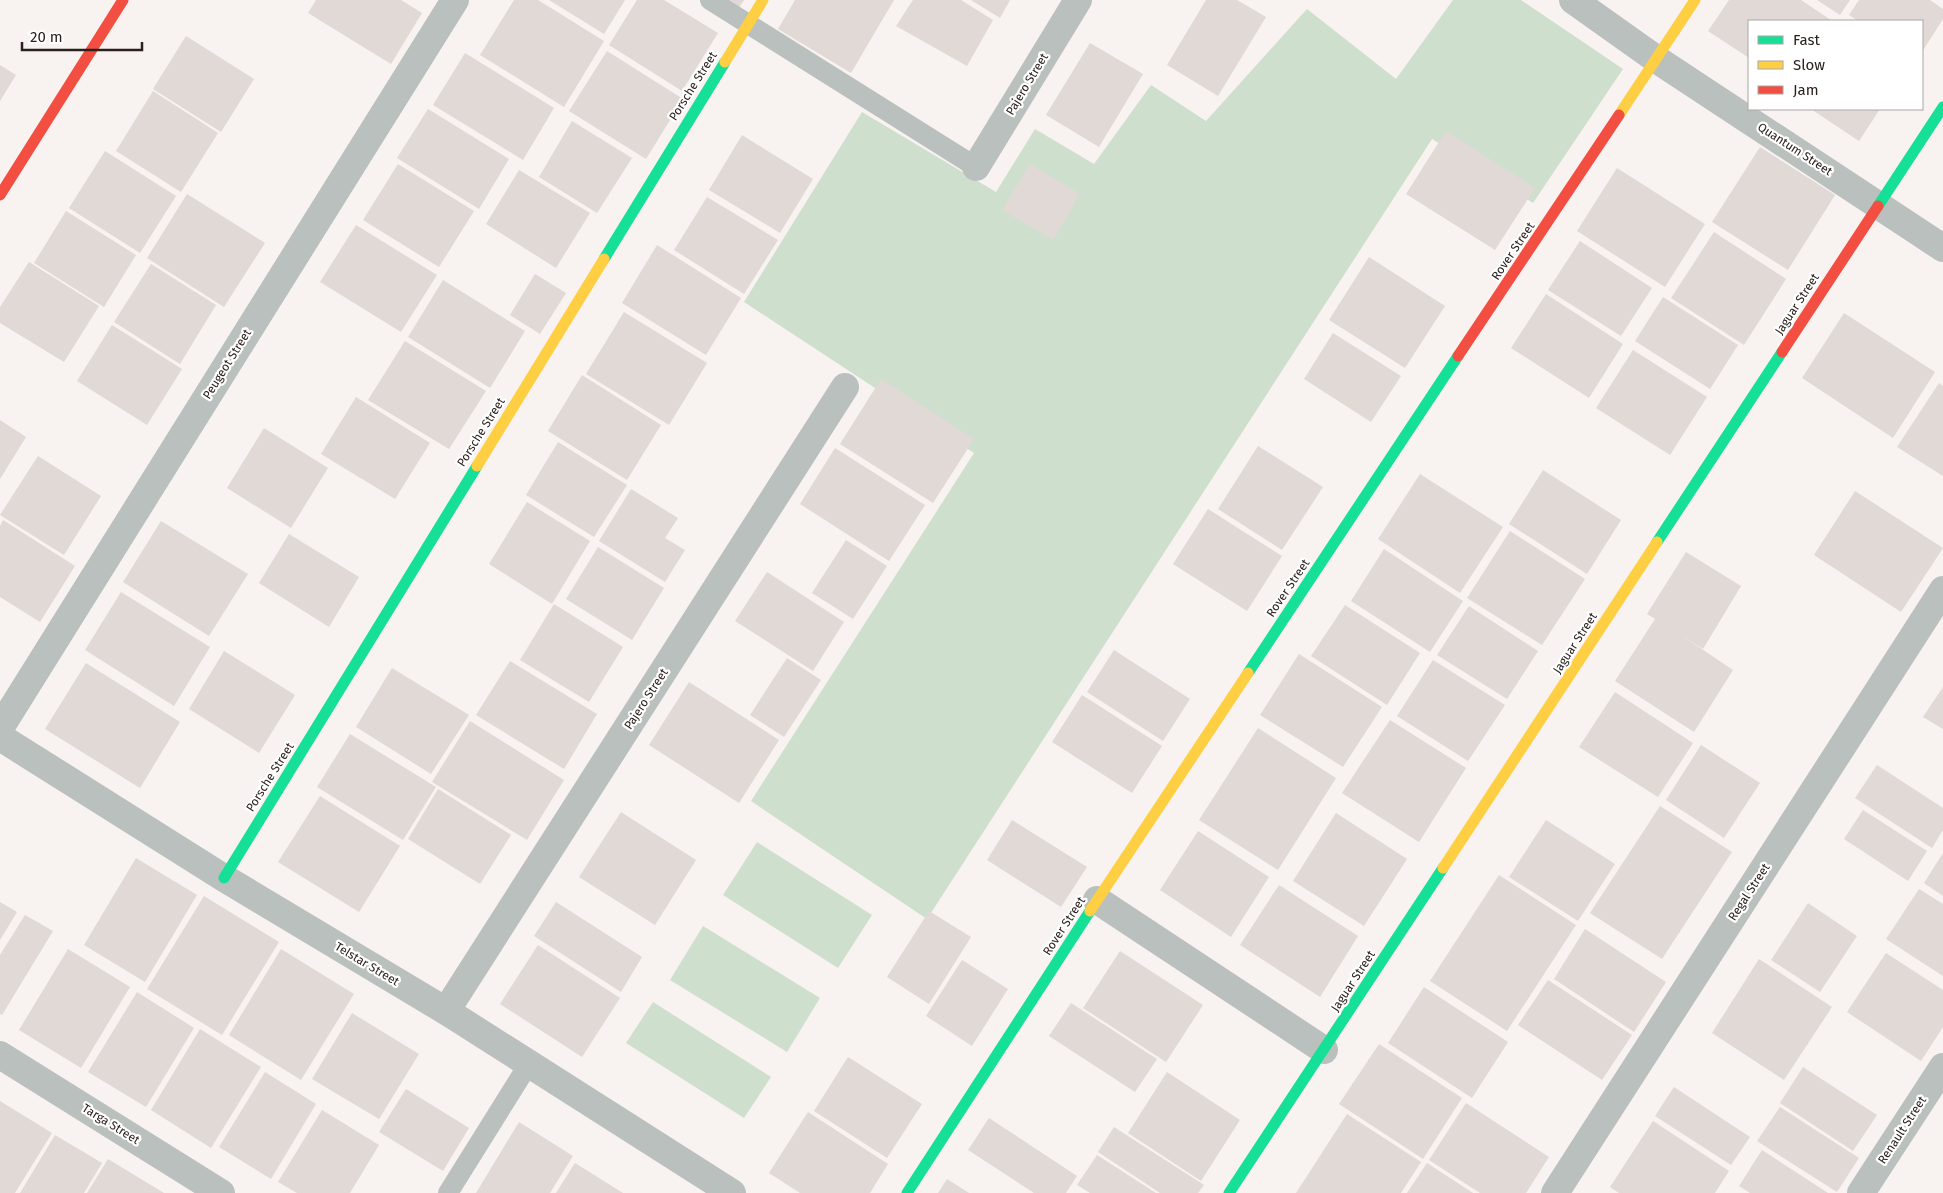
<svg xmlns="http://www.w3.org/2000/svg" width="1943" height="1193" font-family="'Fira Sans',sans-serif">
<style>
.green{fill:#cfdfce}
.building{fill:#e0d9d6}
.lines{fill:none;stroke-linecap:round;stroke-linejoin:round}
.lane{stroke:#bac0bd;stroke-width:20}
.street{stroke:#bac0bd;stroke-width:28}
.fast{stroke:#16e098;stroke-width:11}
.slow{stroke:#ffcf43;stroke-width:11}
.jam{stroke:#f24e42;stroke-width:11}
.labels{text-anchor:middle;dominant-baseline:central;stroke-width:4.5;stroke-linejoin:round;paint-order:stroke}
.street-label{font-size:12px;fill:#2a201c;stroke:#fff}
</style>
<rect width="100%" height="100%" fill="#f8f2f0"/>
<g class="green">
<path d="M1453,0H1521L1623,69L1533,203L1432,139L927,919L751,801L974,453L744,302L862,112L996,192L1035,129L1094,164L1151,85L1206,121L1307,9L1396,79Z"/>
<path d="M757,842L872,915L838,968L723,895Z"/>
<path d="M703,926L820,998L787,1052L670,980Z"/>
<path d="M653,1002L771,1077L744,1118L626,1043Z"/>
</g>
<g class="building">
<path d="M316,0H401L422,13L391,64L308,13Z"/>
<path d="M514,0H538L604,41L564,107L480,55Z"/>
<path d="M549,0H625L604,34Z"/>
<path d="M637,0H664L718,33L682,91L609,45Z"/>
<path d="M716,0H744L736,12Z"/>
<path d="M795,0H894L851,73L778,29Z"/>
<path d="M913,0H961L993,20L967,66L896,26Z"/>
<path d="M971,0H1010L1000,18Z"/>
<path d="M1206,0H1237L1266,17L1218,96L1167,65Z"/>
<path d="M1729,0H1801L1831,20L1749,21V58L1708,31Z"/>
<path d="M1817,0H1850L1840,15Z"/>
<path d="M1859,0H1930L1943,9V19L1922,52V21H1858L1849,15Z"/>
<path d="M186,36L254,79L221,132L153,89Z"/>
<path d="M1090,43L1143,74L1099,147L1046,115Z"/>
<path d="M607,51L683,99L646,159L569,111Z"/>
<path d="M465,53L554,108L523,160L433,105Z"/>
<path d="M0,65L16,75L0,101Z"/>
<path d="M153,91L218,133L181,192L116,151Z"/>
<path d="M428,109L509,159L479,209L397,158Z"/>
<path d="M1811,109H1880L1859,141Z"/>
<path d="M572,121L632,158L597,213L539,177Z"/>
<path d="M1446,131L1535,188L1495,250L1406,194Z"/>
<path d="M742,135L813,179L780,233L709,190Z"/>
<path d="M1760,147L1835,195L1788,270L1712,222Z"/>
<path d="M105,151L176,196L140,253L69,208Z"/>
<path d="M398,164L474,211L439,267L363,220Z"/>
<path d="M1030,164L1080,194L1053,240L1002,210Z"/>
<path d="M1617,168L1705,224L1665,287L1577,231Z"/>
<path d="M519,170L590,213L556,268L486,224Z"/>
<path d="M187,194L265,243L224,307L147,258Z"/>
<path d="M707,197L778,240L744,294L674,250Z"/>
<path d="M66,211L136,255L104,307L34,263Z"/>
<path d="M356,225L437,275L401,332L320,282Z"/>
<path d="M1714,232L1786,279L1744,345L1671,298Z"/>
<path d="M1580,241L1652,288L1621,336L1548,290Z"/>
<path d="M657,245L741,298L706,355L622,303Z"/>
<path d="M1369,257L1445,306L1405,368L1329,320Z"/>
<path d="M29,262L99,306L64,362L0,323V307Z"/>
<path d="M151,264L216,305L180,364L114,322Z"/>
<path d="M535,274L566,293L540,334L510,315Z"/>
<path d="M443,280L525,331L490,388L408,337Z"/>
<path d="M1546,294L1623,344L1589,398L1511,348Z"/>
<path d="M1663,297L1738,345L1710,389L1635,341Z"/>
<path d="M624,312L707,363L669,425L586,374Z"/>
<path d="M1844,313L1935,372L1893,438L1802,378Z"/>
<path d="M112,325L182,369L147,425L77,381Z"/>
<path d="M1333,333L1401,376L1371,422L1304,379Z"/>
<path d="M405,341L486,391L449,449L368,400Z"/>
<path d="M1633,350L1707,397L1670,455L1596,408Z"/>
<path d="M582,375L661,425L627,480L548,431Z"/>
<path d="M881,379L974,439L933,503L840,444Z"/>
<path d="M1939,383L1943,386V476L1897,447Z"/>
<path d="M356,397L430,443L395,499L321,454Z"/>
<path d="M0,420L26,437L0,479Z"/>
<path d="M264,428L328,468L291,528L227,488Z"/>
<path d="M558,442L627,485L594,537L526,495Z"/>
<path d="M1258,446L1323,487L1282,550L1218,509Z"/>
<path d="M835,448L925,505L889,561L800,504Z"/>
<path d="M38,456L101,496L64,555L0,515Z"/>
<path d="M1543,470L1621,520L1587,574L1509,524Z"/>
<path d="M1420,474L1503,527L1460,593L1378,539Z"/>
<path d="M631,489L678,518L665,538L685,550L665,582L599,541Z"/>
<path d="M1855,491L1943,548L1901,612L1814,555Z"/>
<path d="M527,502L590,541L552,604L489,564Z"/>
<path d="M1208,509L1282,556L1247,611L1173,564Z"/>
<path d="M3,520L75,566L40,622L0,597V526Z"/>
<path d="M161,521L248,574L209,636L123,582Z"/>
<path d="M1510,531L1585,579L1542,645L1467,598Z"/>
<path d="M289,534L359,577L329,627L259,583Z"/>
<path d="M846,540L887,566L853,619L812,593Z"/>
<path d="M598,547L664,588L632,640L566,599Z"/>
<path d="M1384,549L1463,601L1430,652L1351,601Z"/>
<path d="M1686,552L1741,586L1703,649L1681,635L1733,670L1694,732L1615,681L1655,619L1647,614Z"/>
<path d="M767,572L844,622L813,671L735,621Z"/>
<path d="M121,592L210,647L174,706L85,650Z"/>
<path d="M554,604L623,647L589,702L520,660Z"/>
<path d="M1345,605L1420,653L1387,705L1311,656Z"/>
<path d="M1469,606L1538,651L1507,699L1437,655Z"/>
<path d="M1114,650L1190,699L1163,741L1087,692Z"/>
<path d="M224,651L295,695L259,753L189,709Z"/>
<path d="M1299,654L1382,707L1343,767L1260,715Z"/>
<path d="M787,658L821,680L784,737L750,715Z"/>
<path d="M1433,660L1505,705L1468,761L1397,716Z"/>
<path d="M510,661L597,714L564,769L476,715Z"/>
<path d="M86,663L180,722L140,788L45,729Z"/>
<path d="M392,668L469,715L431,774L356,727Z"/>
<path d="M689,682L779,740L739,803L649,745Z"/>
<path d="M1943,687V729L1923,717Z"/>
<path d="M1615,692L1693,743L1658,797L1579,747Z"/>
<path d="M1082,695L1162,746L1132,793L1052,742Z"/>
<path d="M1390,720L1466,768L1419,842L1342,793Z"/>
<path d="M470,721L564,780L527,840L432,782Z"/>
<path d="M1258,728L1336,778L1278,870L1199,820Z"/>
<path d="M350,734L436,787L403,840L317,787Z"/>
<path d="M1701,745L1760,783L1724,838L1666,800Z"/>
<path d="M1877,765L1943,808V830L1932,848L1855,798Z"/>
<path d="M438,789L511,835L480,884L408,839Z"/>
<path d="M320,796L400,846L359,912L278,862Z"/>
<path d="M1660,806L1732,852L1662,959L1590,913Z"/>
<path d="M1863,810L1927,851L1908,881L1844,839Z"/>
<path d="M621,812L696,860L655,925L579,877Z"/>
<path d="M1336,813L1407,859L1364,926L1293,881Z"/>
<path d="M1012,820L1087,867L1061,907L987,860Z"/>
<path d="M1546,820L1615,864L1578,921L1509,877Z"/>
<path d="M1198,831L1269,877L1231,937L1160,890Z"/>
<path d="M1943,853V896L1924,883Z"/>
<path d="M136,858L197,895L145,982L84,945Z"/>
<path d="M1499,875L1576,925L1507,1031L1430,981Z"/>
<path d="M1279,885L1358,936L1320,997L1240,945Z"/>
<path d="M1919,889L1943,904V976L1886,939Z"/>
<path d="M204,896L279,942L222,1035L147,989Z"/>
<path d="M0,902L17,912L0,940Z"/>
<path d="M556,902L642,957L621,992L534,936Z"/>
<path d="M1808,903L1857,936L1820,992L1771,960Z"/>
<path d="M929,911L971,937L929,1004L887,977Z"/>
<path d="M25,915L53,931L2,1015L0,1014V955Z"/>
<path d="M1585,929L1666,982L1634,1032L1554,979Z"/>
<path d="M538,945L620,998L582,1057L500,1004Z"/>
<path d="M68,949L130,987L81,1068L19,1030Z"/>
<path d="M281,949L354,994L301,1080L229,1035Z"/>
<path d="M1120,951L1203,1005L1166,1062L1083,1008Z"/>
<path d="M1886,953L1943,990V1027L1921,1061L1847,1012Z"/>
<path d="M1759,959L1832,1007L1784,1080L1712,1033Z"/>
<path d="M962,960L1008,989L972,1046L926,1016Z"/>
<path d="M1548,980L1632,1035L1602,1080L1518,1025Z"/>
<path d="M1424,987L1508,1042L1472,1098L1388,1043Z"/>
<path d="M137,992L194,1028L146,1107L88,1072Z"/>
<path d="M1071,1003L1157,1059L1135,1092L1049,1036Z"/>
<path d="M352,1013L419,1054L379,1119L312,1079Z"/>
<path d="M200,1029L261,1067L211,1148L151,1110Z"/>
<path d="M1379,1044L1462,1098L1423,1159L1339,1104Z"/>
<path d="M848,1057L922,1104L887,1158L814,1111Z"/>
<path d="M1803,1067L1877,1115L1853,1151L1780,1103Z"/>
<path d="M265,1072L316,1104L271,1179L219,1147Z"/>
<path d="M1167,1072L1240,1120L1201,1181L1128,1133Z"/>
<path d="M1674,1087L1750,1137L1731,1165L1655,1116Z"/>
<path d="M406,1089L469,1128L443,1171L379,1132Z"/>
<path d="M0,1101L52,1133L15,1193H0Z"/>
<path d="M1466,1103L1549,1157L1526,1193H1480L1429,1160Z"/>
<path d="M1780,1107L1859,1158L1837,1192L1757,1141Z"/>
<path d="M322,1110L379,1145L350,1193H297L278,1182Z"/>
<path d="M808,1112L888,1164L870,1193H800L769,1173Z"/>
<path d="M1347,1114L1421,1162L1401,1193H1296Z"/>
<path d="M989,1118L1077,1176L1066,1193H1034L968,1150Z"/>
<path d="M1653,1121L1729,1171L1715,1193H1619L1610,1187Z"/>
<path d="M519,1122L573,1156L550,1193H476Z"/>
<path d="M1114,1127L1204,1185L1198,1193H1160L1098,1152Z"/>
<path d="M55,1135L102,1163L84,1193H20Z"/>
<path d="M1762,1150L1828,1193H1750L1739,1186Z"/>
<path d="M1097,1155L1156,1193H1090L1077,1185Z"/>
<path d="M108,1159L164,1193H87Z"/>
<path d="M575,1163L623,1193H556Z"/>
<path d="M1427,1163L1473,1193H1407Z"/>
<path d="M947,1179L969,1193H938Z"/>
</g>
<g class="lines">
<g class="lane">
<path d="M710,0L976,167"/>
<path d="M448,1193L528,1065"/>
</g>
<g class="street">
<path d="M1573,0L1656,59L1943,248"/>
<path d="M976,167L1078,0"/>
<path d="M0,728L455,0"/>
<path d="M0,737L224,878L446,1011L732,1193"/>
<path d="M1097,900L1324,1050"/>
<path d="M446,1011L845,387"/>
<path d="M0,1055L221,1193"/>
<path d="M1555,1193L1943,590"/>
<path d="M1861,1193L1943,1067"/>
</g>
<g class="fast">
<path d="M1878,206L1943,107"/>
<path d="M604,259L725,62"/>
<path d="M1657,542L1782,352"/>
<path d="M1248,673L1458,356"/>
<path d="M224,878L477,466"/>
<path d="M907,1193L1090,911"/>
<path d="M1229,1193L1443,868"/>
</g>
<g class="slow">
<path d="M725,62L763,0"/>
<path d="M1619,115L1695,0"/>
<path d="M477,466L604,259"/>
<path d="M1443,868L1657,542"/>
<path d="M1090,911L1248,673"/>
</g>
<g class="jam">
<path d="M0,195L123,0"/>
<path d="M1782,352L1878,206"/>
<path d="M1458,356L1619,115"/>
</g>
</g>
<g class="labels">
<g class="street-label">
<text transform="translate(1027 84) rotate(-59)">Pajero Street</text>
<text transform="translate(693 86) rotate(-58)">Porsche Street</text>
<text transform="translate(1795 149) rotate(33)">Quantum Street</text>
<text transform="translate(1513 251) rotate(-56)">Rover Street</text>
<text transform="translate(1797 304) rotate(-57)">Jaguar Street</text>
<text transform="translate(227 364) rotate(-58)">Peugeot Street</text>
<text transform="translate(481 432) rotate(-58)">Porsche Street</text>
<text transform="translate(1288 588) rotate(-56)">Rover Street</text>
<text transform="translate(1575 643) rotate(-57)">Jaguar Street</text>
<text transform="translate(646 699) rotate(-57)">Pajero Street</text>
<text transform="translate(270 777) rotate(-58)">Porsche Street</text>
<text transform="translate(1749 892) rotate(-57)">Regal Street</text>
<text transform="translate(1064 926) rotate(-57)">Rover Street</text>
<text transform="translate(367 964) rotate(31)">Telstar Street</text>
<text transform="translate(1353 981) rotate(-57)">Jaguar Street</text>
<text transform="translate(111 1124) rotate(32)">Targa Street</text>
<text transform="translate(1902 1130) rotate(-57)">Renault Street</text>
</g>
</g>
<rect x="1748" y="20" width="175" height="90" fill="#ffffff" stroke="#aaa6a4"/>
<rect x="1758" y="36" width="25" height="8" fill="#16e098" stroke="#aaa6a4"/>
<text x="1793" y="45" font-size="15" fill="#2a201c">Fast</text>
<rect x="1758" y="61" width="25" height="8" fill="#ffcf43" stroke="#aaa6a4"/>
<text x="1793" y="70" font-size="15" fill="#2a201c">Slow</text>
<rect x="1758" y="86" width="25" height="8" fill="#f24e42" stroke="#aaa6a4"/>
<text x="1793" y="95" font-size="15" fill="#2a201c">Jam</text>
<path d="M22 42v8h120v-8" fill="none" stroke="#2a201c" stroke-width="2.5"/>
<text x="30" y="42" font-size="15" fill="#2a201c" stroke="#ffffff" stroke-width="4" paint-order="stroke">20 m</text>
</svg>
